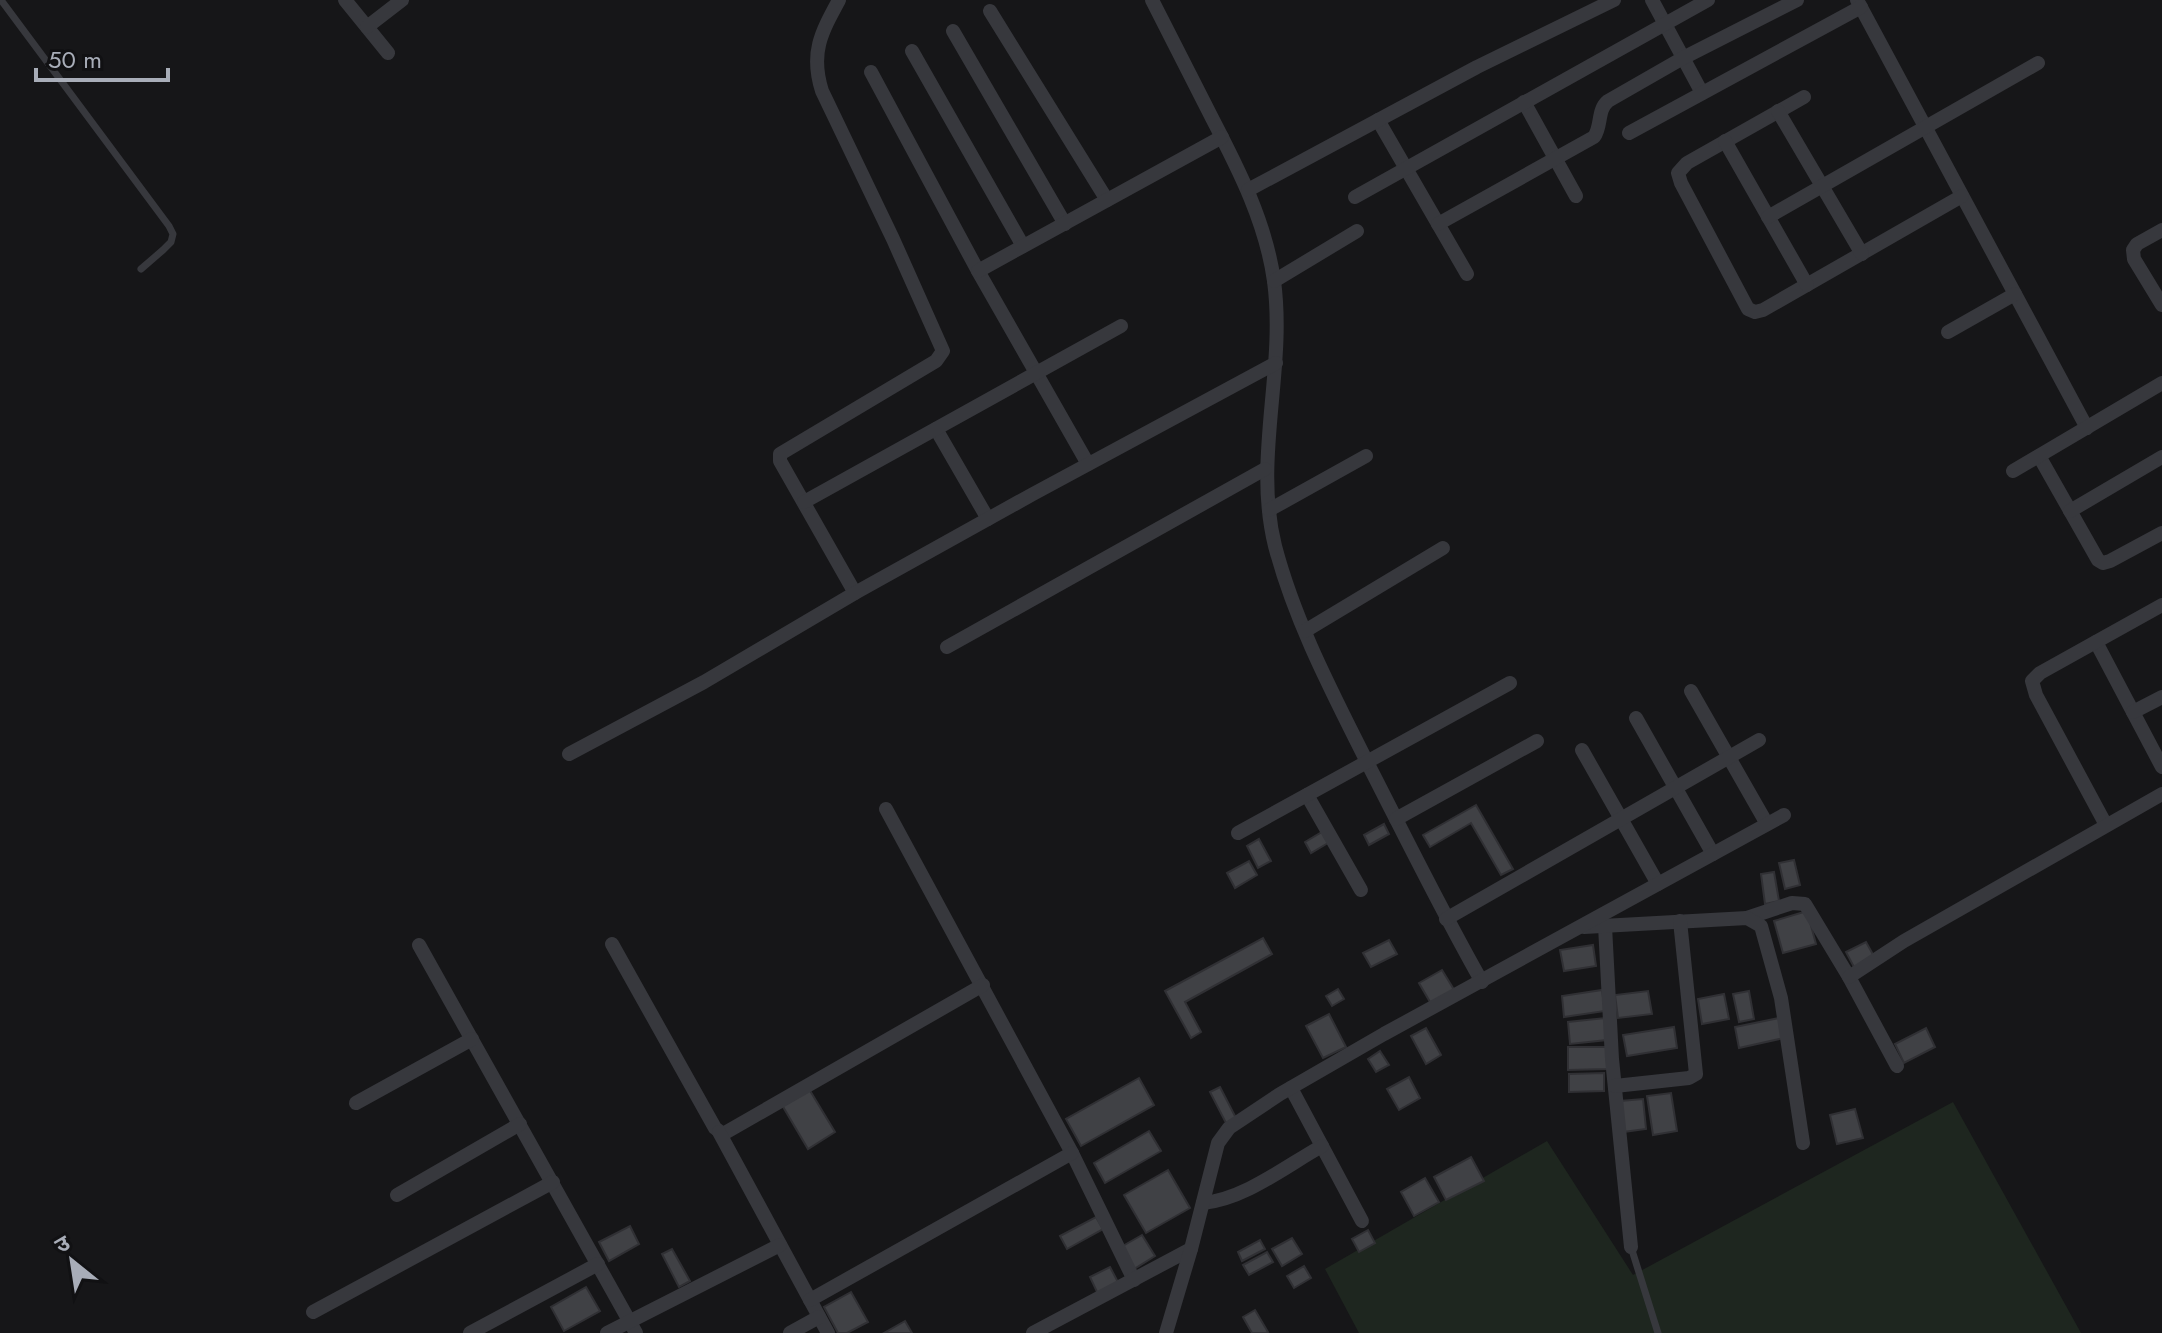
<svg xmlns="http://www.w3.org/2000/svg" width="2162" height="1333" font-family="Jost,'Noto Sans Devanagari',sans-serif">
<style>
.green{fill:#1e261f}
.building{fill:#404145;stroke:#303034;stroke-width:2}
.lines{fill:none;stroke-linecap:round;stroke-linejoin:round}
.lane{stroke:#37383d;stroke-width:7}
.street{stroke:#37383d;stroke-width:14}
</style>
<rect width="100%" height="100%" fill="#161618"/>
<path class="green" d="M1953,1102L2081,1333H1359L1325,1269L1547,1141L1633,1275Z"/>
<g class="building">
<path d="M1476,805L1513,869L1501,875L1471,823L1430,847L1423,835Z"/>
<path d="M1384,824L1389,834L1369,845L1364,835Z"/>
<path d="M1322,832L1328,843L1311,853L1305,842Z"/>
<path d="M1259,839L1271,861L1258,868L1247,846Z"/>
<path d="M1794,860L1800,885L1785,889L1779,863Z"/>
<path d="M1249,861L1257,875L1235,888L1227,873Z"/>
<path d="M1774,872L1779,901L1765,904L1761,874Z"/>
<path d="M1807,911L1816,944L1783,953L1774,921Z"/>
<path d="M1263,938L1272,954L1185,1002L1201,1032L1191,1038L1165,991Z"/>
<path d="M1389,940L1397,954L1371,967L1363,953Z"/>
<path d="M1866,942L1875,958L1855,969L1846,952Z"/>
<path d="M1593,945L1596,966L1564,971L1560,950Z"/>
<path d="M1442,970L1456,993L1433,1007L1419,983Z"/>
<path d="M1338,989L1344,999L1332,1006L1326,996Z"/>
<path d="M1602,990L1605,1011L1564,1017L1562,996Z"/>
<path d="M1648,991L1652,1014L1618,1018L1615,995Z"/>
<path d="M1749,991L1754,1019L1739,1022L1733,994Z"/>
<path d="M1724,994L1729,1019L1702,1024L1698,999Z"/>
<path d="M1329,1014L1346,1047L1323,1058L1306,1026Z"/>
<path d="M1605,1018L1607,1040L1570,1044L1568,1022Z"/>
<path d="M1779,1018L1784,1038L1739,1048L1735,1027Z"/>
<path d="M1674,1027L1677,1048L1627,1056L1623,1035Z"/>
<path d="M1426,1028L1441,1055L1426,1064L1411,1036Z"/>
<path d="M1926,1028L1935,1047L1904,1063L1895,1044Z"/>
<path d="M1568,1047H1607V1069L1568,1070Z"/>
<path d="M1380,1051L1389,1065L1376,1072L1368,1059Z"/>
<path d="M1604,1073V1091L1569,1092V1074Z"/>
<path d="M1409,1077L1420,1098L1399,1110L1387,1089Z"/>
<path d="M1139,1078L1154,1105L1081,1146L1066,1119Z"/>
<path d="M1220,1087L1236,1118L1226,1123L1210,1092Z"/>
<path d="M809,1089L835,1132L808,1149L782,1105Z"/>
<path d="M1671,1093L1677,1131L1653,1135L1647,1096Z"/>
<path d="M1643,1099L1646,1129L1623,1132L1620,1101Z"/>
<path d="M1855,1109L1863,1138L1837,1144L1830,1115Z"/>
<path d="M1149,1131L1161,1151L1105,1183L1094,1163Z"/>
<path d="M1471,1157L1484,1181L1446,1200L1434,1177Z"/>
<path d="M1168,1170L1190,1208L1146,1233L1124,1195Z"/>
<path d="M1425,1178L1439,1202L1414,1216L1401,1192Z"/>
<path d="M1096,1217L1103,1229L1067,1249L1060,1236Z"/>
<path d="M630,1226L639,1244L609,1261L599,1242Z"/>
<path d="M1368,1230L1375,1243L1359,1252L1352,1239Z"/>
<path d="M1142,1235L1155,1256L1134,1269L1121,1247Z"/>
<path d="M1292,1238L1302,1254L1282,1266L1272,1249Z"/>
<path d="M1260,1240L1265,1249L1242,1261L1238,1252Z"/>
<path d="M672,1249L690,1281L679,1287L662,1254Z"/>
<path d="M1267,1252L1273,1262L1249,1275L1243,1265Z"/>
<path d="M1304,1266L1311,1278L1294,1288L1287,1276Z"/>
<path d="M1110,1267L1119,1284L1098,1294L1090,1277Z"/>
<path d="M586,1287L600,1311L564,1331L551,1307Z"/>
<path d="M851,1292L868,1322L847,1333H838L824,1307Z"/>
<path d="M1255,1310L1268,1332L1266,1333H1252L1243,1317Z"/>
<path d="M905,1321L912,1333H884Z"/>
</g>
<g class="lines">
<g class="lane">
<path d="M1,0L169,226L173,234L171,242L163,250L141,269"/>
<path d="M1631,1247L1658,1333"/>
</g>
<g class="street">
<path d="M345,0L388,53"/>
<path d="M839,0C821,33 810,53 822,91L893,239L943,351L936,361L780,454V461L855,593"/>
<path d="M1152,0C1172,39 1192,79 1212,118C1239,170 1266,223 1274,281C1286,370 1253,458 1275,546C1295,622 1332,692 1367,762C1405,836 1441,910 1482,982"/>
<path d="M1652,0L1702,93"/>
<path d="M1857,0L2087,428"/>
<path d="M990,11L1107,200"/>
<path d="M367,27L402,0"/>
<path d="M953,31L1065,224"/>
<path d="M912,51L1023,246"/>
<path d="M871,72L978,271L1088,464"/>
<path d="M1804,97L1687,163L1678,173L1681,183L1748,309L1755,312L1763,310L1962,196"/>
<path d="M1524,102L1576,196"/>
<path d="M1778,111L1862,254"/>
<path d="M1378,120L1467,274"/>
<path d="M1629,133L1861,7"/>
<path d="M1725,141L1807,285"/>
<path d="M1248,190L1477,67L1614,0"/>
<path d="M1355,197L1708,0"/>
<path d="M1768,217L2038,63"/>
<path d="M1438,224L1594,137C1602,126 1597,110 1608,101L1683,58L1797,0"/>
<path d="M2162,230L2137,244L2133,250L2134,259L2162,305"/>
<path d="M978,271L1222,137"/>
<path d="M1274,281L1357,231"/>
<path d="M1948,332L2015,294"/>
<path d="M936,429L988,519"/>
<path d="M2039,456L2098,560L2103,563L2110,561L2162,533"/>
<path d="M2013,471L2162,383"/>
<path d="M804,502L1121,326"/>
<path d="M1269,510L1366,456"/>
<path d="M2070,511L2162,457"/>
<path d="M1305,631L1443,548"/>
<path d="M2096,642L2162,767"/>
<path d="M947,647L1265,469"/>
<path d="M1691,691L1767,824"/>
<path d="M2133,712L2162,697"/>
<path d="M1636,718L1713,854"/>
<path d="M1582,750L1658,884"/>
<path d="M569,754L704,682L855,593L1033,494L1276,363"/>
<path d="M1307,795L1361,890"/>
<path d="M886,809L1072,1153L1134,1280"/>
<path d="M1396,819L1537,741"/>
<path d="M2106,825L2036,695L2032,681L2040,673L2162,605"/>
<path d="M1238,833L1510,683"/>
<path d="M1747,918L1792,903L1805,904L1849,977L1897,1066"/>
<path d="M1446,919L1759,740"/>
<path d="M1605,926L1612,1059L1631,1247"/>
<path d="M1584,927L1747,918L1761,926L1781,998L1803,1143"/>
<path d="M612,944L715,1128L723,1134L983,985"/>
<path d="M419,945L636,1333"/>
<path d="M1849,977L1904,941L2162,794"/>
<path d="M1615,1086L1689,1078L1696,1074L1680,921"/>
<path d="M1291,1088L1362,1221"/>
<path d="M356,1103L472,1039"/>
<path d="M719,1132L828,1333"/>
<path d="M397,1195L520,1124"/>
<path d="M1203,1203C1245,1199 1286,1166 1322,1146"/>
<path d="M810,1300L1072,1153"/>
<path d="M313,1312L553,1182"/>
<path d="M470,1333L598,1264"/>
<path d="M607,1333L780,1245"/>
<path d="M790,1333L819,1317"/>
<path d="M1033,1333L1191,1249"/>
<path d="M1166,1333L1191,1249L1218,1143L1229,1128L1280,1094L1384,1034L1784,815"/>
</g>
</g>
<g transform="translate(72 1261) rotate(330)" stroke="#111113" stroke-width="6" paint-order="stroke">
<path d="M0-6L14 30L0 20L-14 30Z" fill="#a8adb8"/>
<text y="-12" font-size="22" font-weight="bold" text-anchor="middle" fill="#a8adb8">उ</text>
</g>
<path d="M36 68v12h132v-12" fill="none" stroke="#a8adb8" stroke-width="4"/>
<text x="48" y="68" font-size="24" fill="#a8adb8" stroke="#111113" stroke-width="6" paint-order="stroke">50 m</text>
</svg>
